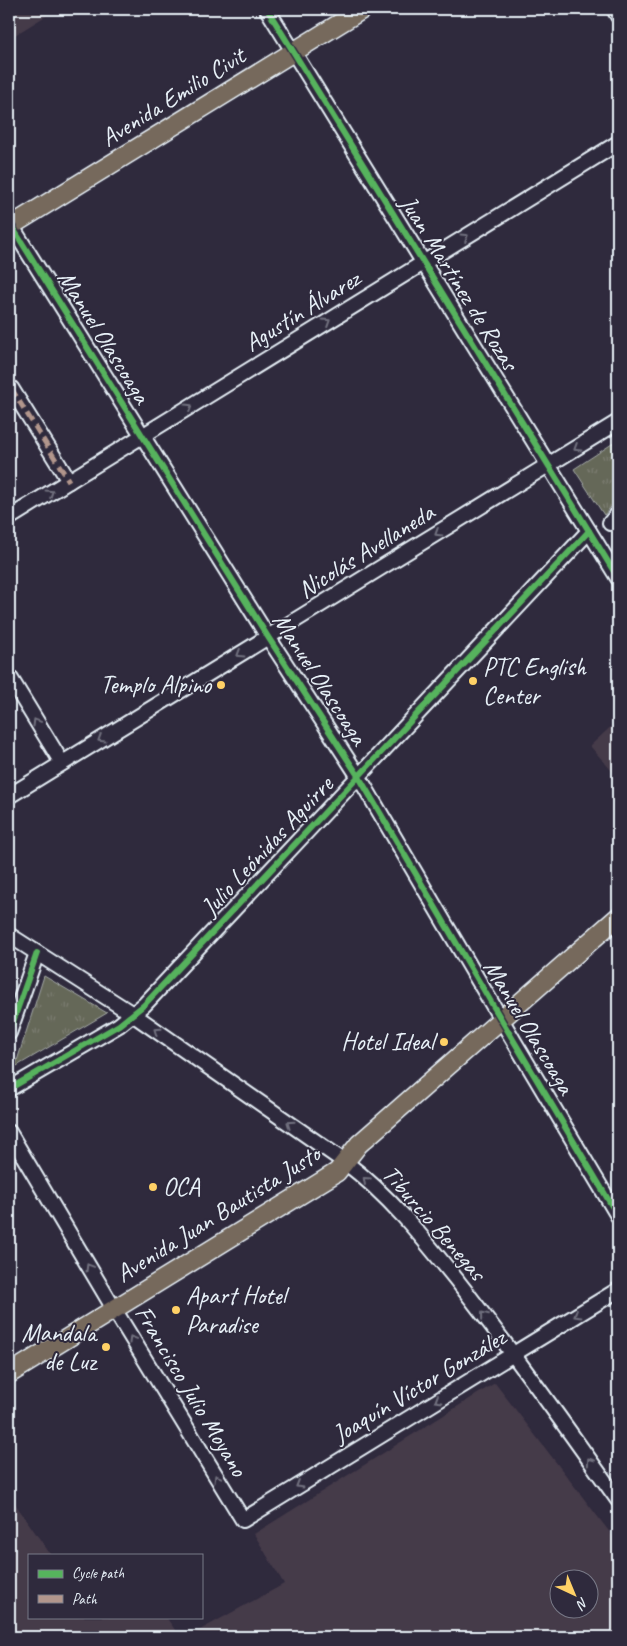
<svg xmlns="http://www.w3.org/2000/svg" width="627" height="1646" font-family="Caveat,sans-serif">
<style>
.built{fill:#453a49;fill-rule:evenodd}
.park{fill:url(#park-tufts);stroke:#a6aca8}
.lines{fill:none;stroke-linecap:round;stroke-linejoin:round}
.minor-casing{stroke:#e8f1f8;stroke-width:18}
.major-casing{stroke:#e8f1f8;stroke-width:21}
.minor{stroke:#2f2a3d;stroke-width:14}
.major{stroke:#76695c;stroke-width:18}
.quiet{stroke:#b2968c;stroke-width:5;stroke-dasharray:10 5;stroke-linecap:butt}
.cycleway-casing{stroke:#2f2a3d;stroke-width:9}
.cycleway{stroke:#56b35d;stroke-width:6}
.oneway{stroke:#70707e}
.poi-dot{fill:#ffd166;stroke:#2f2a3d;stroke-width:2}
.labels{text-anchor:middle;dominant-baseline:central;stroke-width:4;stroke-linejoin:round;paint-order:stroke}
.street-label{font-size:25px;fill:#e8f1f8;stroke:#2f2a3d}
.poi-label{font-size:25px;fill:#e8f1f8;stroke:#2f2a3d;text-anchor:start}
</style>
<defs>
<pattern id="park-tufts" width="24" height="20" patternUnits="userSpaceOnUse" patternTransform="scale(1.25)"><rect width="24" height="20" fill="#656758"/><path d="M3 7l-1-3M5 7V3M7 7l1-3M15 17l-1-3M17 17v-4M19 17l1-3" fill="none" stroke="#7b7d71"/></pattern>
</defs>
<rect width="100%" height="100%" fill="#2f2a3d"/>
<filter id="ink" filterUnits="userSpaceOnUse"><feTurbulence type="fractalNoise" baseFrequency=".02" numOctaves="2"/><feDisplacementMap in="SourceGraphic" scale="10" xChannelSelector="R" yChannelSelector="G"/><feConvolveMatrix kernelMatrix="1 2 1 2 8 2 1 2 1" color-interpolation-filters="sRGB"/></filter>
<g filter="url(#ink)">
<g class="built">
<path d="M9,9H57L15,35L9,25Z"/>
<path d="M618,720V778L590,746Z"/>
<path d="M495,1383L618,1543V1637H187L284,1584L254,1534ZM560,1578H590V1608H560Z"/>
<path d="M9,1495L51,1555H29V1617H166L180,1637H9Z"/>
</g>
<g class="park">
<path d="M618,440V499L604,515L574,469Z"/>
<path d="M44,976L107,1013L15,1067Z"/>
</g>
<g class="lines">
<defs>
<g id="minor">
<path d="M267,9L618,578"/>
<path d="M614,9L618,16"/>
<path d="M9,222L268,637L359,777L515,1043L618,1216"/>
<path d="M11,388L69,481"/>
<path d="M9,518L618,143"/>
<path d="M610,523L618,514"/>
<path d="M9,676L62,763"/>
<path d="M9,796L618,422"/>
<path d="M9,935L134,1015L345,1162C391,1197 423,1238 459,1283C515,1354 566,1427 618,1500"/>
<path d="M9,1033L37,953"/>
<path d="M9,1089L119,1025L144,1005L589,531"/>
<path d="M9,1132L114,1309L243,1520L618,1290"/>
</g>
<g id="major">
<path d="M9,227L363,9"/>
<path d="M9,1374L329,1177L337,1172L359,1144L618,917"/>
</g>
</defs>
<use href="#minor" class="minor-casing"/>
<use href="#major" class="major-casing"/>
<use href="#minor" class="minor"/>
<use href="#major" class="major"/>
<path class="quiet" d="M11,388L69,481"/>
<defs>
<g id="cycleway">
<path d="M267,9L618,578"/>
<path d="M9,222L268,637L359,777L515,1043L618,1216"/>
<path d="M9,1033L37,953"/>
<path d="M9,1089L119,1025L144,1005L589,531"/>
</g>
</defs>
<use href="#cycleway" class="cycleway-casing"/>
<use href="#cycleway" class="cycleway"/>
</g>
<defs><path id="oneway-chevron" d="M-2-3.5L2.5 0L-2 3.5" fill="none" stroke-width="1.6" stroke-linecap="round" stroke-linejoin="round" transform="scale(1.25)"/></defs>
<g class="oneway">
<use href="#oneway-chevron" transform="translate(465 237) rotate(-32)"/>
<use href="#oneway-chevron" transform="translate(327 322) rotate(-32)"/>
<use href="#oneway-chevron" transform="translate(189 407) rotate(-32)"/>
<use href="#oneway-chevron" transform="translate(577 448) rotate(148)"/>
<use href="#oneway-chevron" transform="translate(50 493) rotate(-32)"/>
<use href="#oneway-chevron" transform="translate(438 533) rotate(148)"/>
<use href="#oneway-chevron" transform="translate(240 654) rotate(148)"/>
<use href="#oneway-chevron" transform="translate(36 722) rotate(-121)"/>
<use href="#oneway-chevron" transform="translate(101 739) rotate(148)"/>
<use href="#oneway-chevron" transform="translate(157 1031) rotate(-145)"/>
<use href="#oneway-chevron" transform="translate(290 1124) rotate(-145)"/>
<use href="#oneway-chevron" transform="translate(366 1180) rotate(-138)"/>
<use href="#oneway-chevron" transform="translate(89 1267) rotate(-121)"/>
<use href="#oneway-chevron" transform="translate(484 1315) rotate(-129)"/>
<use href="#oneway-chevron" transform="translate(577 1315) rotate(149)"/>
<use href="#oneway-chevron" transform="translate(132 1339) rotate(-121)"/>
<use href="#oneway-chevron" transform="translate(438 1400) rotate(149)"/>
<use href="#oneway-chevron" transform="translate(590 1461) rotate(-125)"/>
<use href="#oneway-chevron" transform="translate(217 1478) rotate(-121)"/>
<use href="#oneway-chevron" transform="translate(299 1485) rotate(149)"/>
</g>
</g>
<g class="poi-dot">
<circle cx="473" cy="681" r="5"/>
<circle cx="221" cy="685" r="5"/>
<circle cx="444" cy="1042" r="5"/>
<circle cx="153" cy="1187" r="5"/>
<circle cx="176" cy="1310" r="5"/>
<circle cx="106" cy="1347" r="5"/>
</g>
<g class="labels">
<g class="street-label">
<text transform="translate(173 97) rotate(-32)">Avenida Emilio Civit</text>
<text transform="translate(459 283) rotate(58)">Juan Martínez de Rozas</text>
<text transform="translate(302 311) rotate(-32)">Agustín Álvarez</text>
<text transform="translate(104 337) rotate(58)">Manuel Olascoaga</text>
<text transform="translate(366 551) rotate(-32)">Nicolás Avellaneda</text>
<text transform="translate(320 679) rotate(57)">Manuel Olascoaga</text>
<text transform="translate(267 846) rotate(-47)">Julio Leónidas Aguirre</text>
<text transform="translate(529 1027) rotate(59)">Manuel Olascoaga</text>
<text transform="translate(218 1214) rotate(-32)">Avenida Juan Bautista Justo</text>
<text transform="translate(434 1223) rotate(49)">Tiburcio Benegas</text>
<text transform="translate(419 1386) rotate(-31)">Joaquín Víctor González</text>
<text transform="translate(191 1391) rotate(59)">Francisco Julio Moyano</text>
</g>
<g class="poi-label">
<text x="483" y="667">PTC English<tspan x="483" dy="29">Center</tspan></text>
<text x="211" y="685" text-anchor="end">Templo Alpino</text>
<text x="434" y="1042" text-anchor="end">Hotel Ideal</text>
<text x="163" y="1187">OCA</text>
<text x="186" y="1296">Apart Hotel<tspan x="186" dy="29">Paradise</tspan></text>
<text x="96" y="1333" text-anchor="end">Mandala<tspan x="96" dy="29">de Luz</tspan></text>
</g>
</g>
<rect width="627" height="1646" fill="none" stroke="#2f2a3d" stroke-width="30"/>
<rect x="15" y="15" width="597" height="1616" fill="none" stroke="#e8f1f8" stroke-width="2" filter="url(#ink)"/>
<rect x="28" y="1554" width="175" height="65" fill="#2f2a3d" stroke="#797a88"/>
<rect x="38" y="1570" width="25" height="8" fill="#56b35d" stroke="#797a88"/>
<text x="72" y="1578" font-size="15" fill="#e8f1f8">Cycle path</text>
<rect x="38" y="1595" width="25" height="8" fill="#b2968c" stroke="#797a88"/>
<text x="72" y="1604" font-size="15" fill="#e8f1f8">Path</text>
<g transform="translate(574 1594) rotate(136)"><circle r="24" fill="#2f2a3d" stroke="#797a88"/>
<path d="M0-4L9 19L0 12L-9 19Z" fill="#ffd166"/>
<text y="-8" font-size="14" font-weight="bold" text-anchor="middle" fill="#e8f1f8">N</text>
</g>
</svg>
